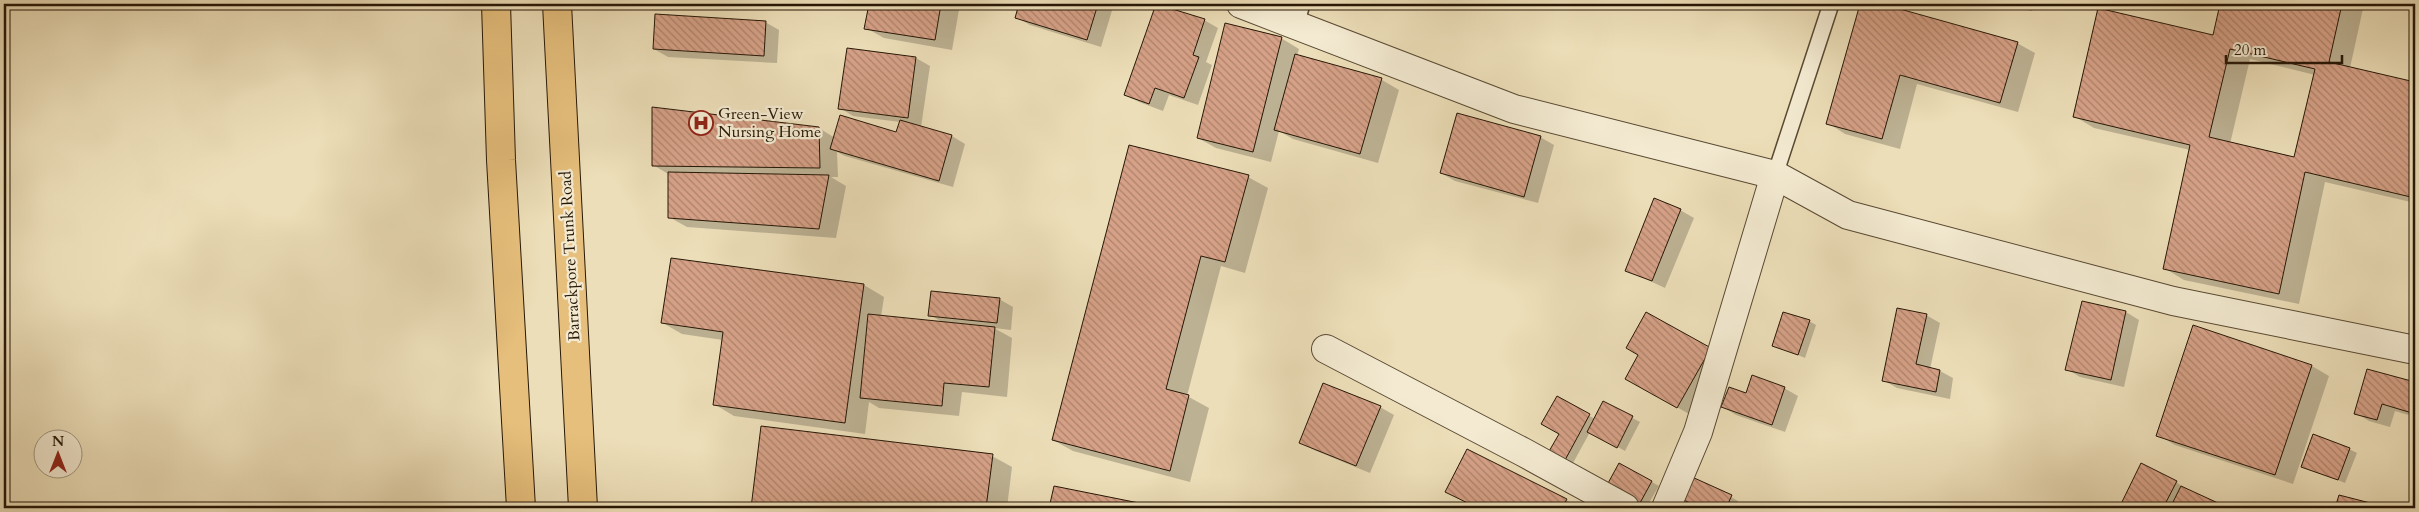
<svg xmlns="http://www.w3.org/2000/svg" width="2419" height="512" font-family="Cardo,serif">
<style>
.shadow{fill:#0003;fill-rule:evenodd}
.building{fill:url(#building-back-hatch);stroke:#261706;fill-rule:evenodd}
.lines{fill:none;stroke-linecap:round;stroke-linejoin:round}
.service-casing{stroke:#584932;stroke-width:18}
.minor-casing{stroke:#584932;stroke-width:30}
.tertiary-casing{stroke:#584932;stroke-width:30}
.primary-casing{stroke:#261706;stroke-width:30}
.service{stroke:#f3ead1;stroke-width:15}
.minor{stroke:#f3ead1;stroke-width:28}
.tertiary{stroke:#f3ead1;stroke-width:28}
.primary{stroke:#e6bf7c;stroke-width:28}
.labels{text-anchor:middle;dominant-baseline:central;stroke-width:4.5;stroke-linejoin:round;paint-order:stroke}
.poi-label{font-size:16px;fill:#261706;stroke:#f3ead1;text-anchor:start}
.street-label{font-size:16px;fill:#261706;stroke:#f3ead1}
</style>
<defs>
<pattern id="building-back-hatch" width="6" height="6" patternUnits="userSpaceOnUse" patternTransform="scale(1.25)"><rect width="6" height="6" fill="#d6a187"/><path d="M-1 5l2 2M0 0l6 6M5-1l2 2" fill="none" stroke="#ad826c"/></pattern>
</defs>
<rect width="100%" height="100%" fill="#ecdeb8"/>
<filter id="stains"><feTurbulence type="fractalNoise" baseFrequency=".004" numOctaves="4"/><feColorMatrix values="0 0 0 0 .2 0 0 0 0 .09 0 0 0 0 .02 0 0 0 .5 -.17"/></filter>
<radialGradient id="worn" r=".72"><stop offset=".6" stop-color="#630" stop-opacity="0"/><stop offset="1" stop-color="#630" stop-opacity=".3"/></radialGradient>
<g class="shadow">
<path d="M870,4H960L952,50L884,38L866,28Z"/>
<path d="M1020,4H1114L1101,47L1030,25L1016,17Z"/>
<path d="M1157,4L1204,20L1218,28L1206,62L1212,65L1198,105L1169,95L1163,111L1139,102L1125,95Z"/>
<path d="M1861,4H1877L2017,43L2035,53L2018,112L1917,84L1900,149L1845,134L1828,123Z"/>
<path d="M1997,4H2034L2032,11Z"/>
<path d="M2221,4H2364L2350,68L2415,84V203L2325,182L2299,304L2184,280L2164,268L2190,150L2094,128L2074,116L2214,36ZM2250,59L2315,75L2295,159L2230,144Z"/>
<path d="M765,22L779,30L777,63L668,57L654,49Z"/>
<path d="M1281,38L1299,49L1297,56L1382,80L1399,90L1378,163L1293,139L1279,131L1271,162L1216,148L1198,138Z"/>
<path d="M848,49L916,58L930,66L921,127L952,136L965,144L953,187L845,156L837,152L838,177H831L846,186L836,238L687,227L669,217L670,175L653,165L819,128L835,138L897,133L900,122L853,116L840,108Z"/>
<path d="M1540,137L1554,145L1538,203L1455,181L1441,173Z"/>
<path d="M1248,177L1268,188L1245,273L1221,266L1187,396L1209,408L1190,482L1073,451L1053,440Z"/>
<path d="M1680,210L1694,218L1665,288L1626,270Z"/>
<path d="M672,259L864,285L884,297L881,317L944,323L930,315L999,299L1013,307L1011,330L994,328L1012,338L1007,397L962,392L959,416L879,408L869,402L865,434L734,416L714,404L723,340L682,334L663,323Z"/>
<path d="M2083,302L2126,312L2139,320L2124,387L2080,377L2067,369Z"/>
<path d="M1926,315L1940,323L1930,369L1940,371L1953,378L1950,399L1897,388L1883,380Z"/>
<path d="M1809,321L1816,325L1805,358L1774,345Z"/>
<path d="M2194,327L2312,366L2329,376L2293,484L2175,445L2158,435Z"/>
<path d="M1640,354L1723,356L1691,415L1626,379Z"/>
<path d="M2368,370L2415,384V417L2395,411L2390,427L2369,421L2356,413Z"/>
<path d="M1784,388L1798,396L1785,432L1736,415L1723,407L1747,395Z"/>
<path d="M1557,398L1595,419L1604,403L1640,422L1625,451L1590,432L1572,465L1550,453L1561,434Z"/>
<path d="M1380,407L1394,415L1370,473L1314,450L1301,442Z"/>
<path d="M762,427L992,456L1012,467L1007,508H753Z"/>
<path d="M2349,449L2357,453L2345,483L2303,466Z"/>
<path d="M1620,464L1659,486L1647,506L1609,485Z"/>
<path d="M2142,465L2176,482L2189,491L2224,508H2121Z"/>
<path d="M1055,488L1158,508H1050Z"/>
<path d="M1447,492L1566,500L1580,508H1478Z"/>
<path d="M2340,496L2377,506L2381,508H2337Z"/>
<path d="M1731,497L1738,501L1735,508H1702L1690,503Z"/>
</g>
<g class="building">
<path d="M869,4H941L935,40L864,29Z"/>
<path d="M1019,4H1098L1087,40L1015,18Z"/>
<path d="M1156,4L1205,19L1193,55L1199,57L1184,98L1155,88L1149,104L1124,95Z"/>
<path d="M1860,4H1882L2018,42L2000,103L1900,75L1882,139L1826,124Z"/>
<path d="M2220,4H2342L2329,62L2415,82V198L2305,172L2279,294L2163,269L2190,145L2073,117L2098,8L2213,35ZM2230,49L2315,69L2294,157L2209,137Z"/>
<path d="M655,14L766,21L764,56L653,49Z"/>
<path d="M1225,23L1282,37L1253,152L1197,138Z"/>
<path d="M847,48L916,57L908,118L838,109Z"/>
<path d="M1295,54L1382,78L1360,154L1274,130Z"/>
<path d="M652,107L819,127L820,168L652,166Z"/>
<path d="M1457,113L1541,136L1524,197L1440,173Z"/>
<path d="M840,115L896,132L900,120L952,135L939,181L830,149Z"/>
<path d="M1129,145L1249,175L1225,262L1201,256L1166,389L1189,395L1170,471L1052,440Z"/>
<path d="M668,172L829,175L819,229L668,218Z"/>
<path d="M1654,198L1681,209L1652,281L1625,271Z"/>
<path d="M671,258L864,284L845,423L713,405L723,332L661,323Z"/>
<path d="M931,291L1000,298L997,323L928,316Z"/>
<path d="M2082,301L2126,311L2111,380L2065,370Z"/>
<path d="M1897,308L1927,314L1916,364L1940,370L1936,392L1882,381Z"/>
<path d="M1646,312L1711,348L1677,408L1625,379L1638,355L1626,348Z"/>
<path d="M1783,312L1810,320L1798,355L1772,346Z"/>
<path d="M868,314L995,327L989,387L944,383L942,406L860,398Z"/>
<path d="M2193,325L2312,365L2275,475L2156,436Z"/>
<path d="M2367,369L2415,382V402L2412,413L2382,404L2377,420L2354,414Z"/>
<path d="M1752,375L1785,387L1772,425L1721,407L1729,387L1746,393Z"/>
<path d="M1323,383L1381,406L1356,466L1299,443Z"/>
<path d="M1557,396L1590,414L1564,462L1548,453L1559,434L1541,424Z"/>
<path d="M1603,401L1633,416L1617,448L1587,432Z"/>
<path d="M761,426L993,454L986,508H751Z"/>
<path d="M2313,434L2350,448L2338,480L2301,467Z"/>
<path d="M1467,449L1567,499L1562,508H1478L1445,492Z"/>
<path d="M1619,463L1652,481L1640,503L1607,485Z"/>
<path d="M2141,463L2177,481L2163,508H2119Z"/>
<path d="M1692,477L1732,495L1726,508H1702L1681,499Z"/>
<path d="M1054,486L1164,508H1049Z"/>
<path d="M2181,486L2218,503L2216,508H2170Z"/>
<path d="M2339,495L2378,505L2377,508H2335Z"/>
</g>
<g class="lines">
<defs>
<g id="service">
<path d="M1296,25L1302,4"/>
<path d="M1775,175L1831,4"/>
</g>
<g id="minor">
<path d="M1326,349L1523,452L1625,508"/>
<path d="M1666,508L1698,432L1775,175"/>
</g>
<path id="tertiary" d="M1241,4L1514,109L1775,175L1848,215L2173,301L2415,350"/>
<g id="primary">
<path d="M496,4L501,160L521,508"/>
<path d="M557,4L583,508"/>
</g>
</defs>
<use href="#service" class="service-casing"/>
<use href="#minor" class="minor-casing"/>
<use href="#tertiary" class="tertiary-casing"/>
<use href="#primary" class="primary-casing"/>
<use href="#service" class="service"/>
<use href="#minor" class="minor"/>
<use href="#tertiary" class="tertiary"/>
<use href="#primary" class="primary"/>
</g>
<defs>
<symbol id="hospital-ring" viewBox="-11 -11 22 22"><circle r="9.5" fill="#f3ead1" stroke="#8f2418" stroke-width="1.5"/><path d="M-5-5h3v3.5h4V-5h3V5h-3V1.5h-4V5h-3Z" fill="#8f2418"/></symbol>
</defs>
<g fill-rule="evenodd">
<use href="#hospital-ring" x="687" y="109" width="28" height="28"/>
</g>
<g class="labels">
<g class="poi-label">
<text x="718" y="114">Green-View<tspan x="718" dy="18">Nursing Home</tspan></text>
</g>
<g class="street-label">
<text transform="translate(570 256) rotate(-93)">Barrackpore Trunk Road</text>
</g>
</g>
<rect width="2419" height="512" fill="none" stroke="#ecdeb8" stroke-width="20"/>
<rect x="5" y="5" width="2409" height="502" fill="none" stroke="#261706" stroke-width="2.5"/>
<rect x="10" y="10" width="2399" height="492" fill="none" stroke="#261706"/>
<g transform="translate(58 454)"><circle r="24" fill="#f3ead1" stroke="#a19680"/>
<path d="M0-4L9 19L0 12L-9 19Z" fill="#8f2418"/>
<text y="-8" font-size="14" font-weight="bold" text-anchor="middle" fill="#261706">N</text>
</g>
<path d="M2226 55v8h116v-8" fill="none" stroke="#261706" stroke-width="2.5"/>
<text x="2234" y="55" font-size="15" fill="#261706" stroke="#f3ead1" stroke-width="4" paint-order="stroke">20 m</text>
<rect width="100%" height="100%" filter="url(#stains)"/>
<rect width="100%" height="100%" fill="url(#worn)"/>
</svg>
